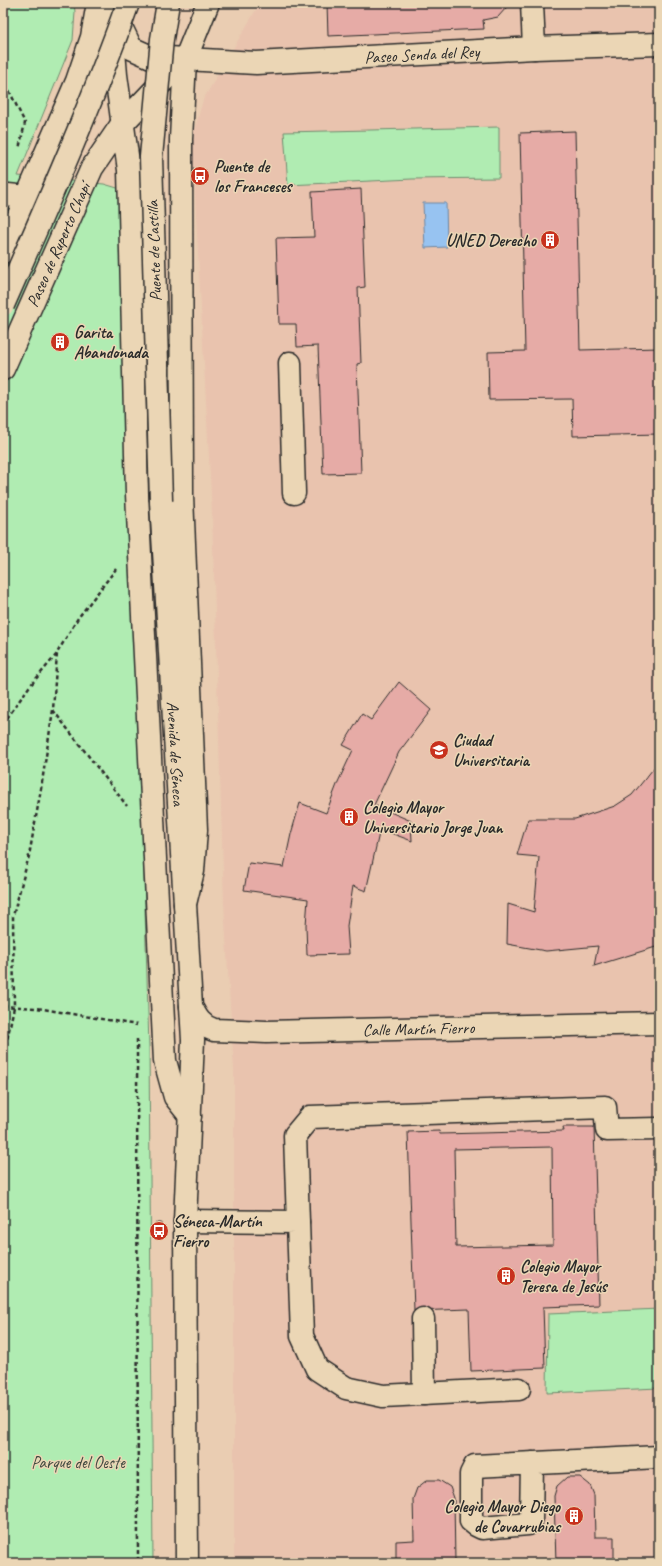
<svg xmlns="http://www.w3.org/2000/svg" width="662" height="1566" font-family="Caveat,sans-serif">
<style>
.built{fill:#e9c3ae}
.green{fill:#b0ecb2;stroke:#6e8c6e}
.water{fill:#97c3f1;stroke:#6c86a2}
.building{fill:#e6aba6;stroke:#2b2b2b;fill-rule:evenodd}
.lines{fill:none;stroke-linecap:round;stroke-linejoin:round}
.minor-casing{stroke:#2b2b2b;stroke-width:25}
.major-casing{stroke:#2b2b2b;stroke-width:25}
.highway-casing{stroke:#2b2b2b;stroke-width:25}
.path{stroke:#2b2b2b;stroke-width:2.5;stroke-dasharray:4 3;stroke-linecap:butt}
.minor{stroke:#ebd6b5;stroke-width:22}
.major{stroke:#ebd6b5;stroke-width:22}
.highway{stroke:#ebd6b5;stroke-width:22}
.highway-bridge-casing{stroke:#2b2b2b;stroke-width:25;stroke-linecap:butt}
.highway-bridge{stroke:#ebd6b5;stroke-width:22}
.labels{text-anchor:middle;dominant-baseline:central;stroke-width:3;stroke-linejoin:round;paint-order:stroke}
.street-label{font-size:17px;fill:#2b2b2b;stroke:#ebd6b5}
.poi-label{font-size:17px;font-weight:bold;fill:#2b2b2b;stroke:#ebd6b5;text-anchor:start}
.park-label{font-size:17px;fill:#3f483f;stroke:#ebd6b5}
</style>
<rect width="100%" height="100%" fill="#eacdb2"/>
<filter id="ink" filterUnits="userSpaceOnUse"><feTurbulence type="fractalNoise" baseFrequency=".025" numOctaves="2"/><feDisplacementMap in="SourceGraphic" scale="8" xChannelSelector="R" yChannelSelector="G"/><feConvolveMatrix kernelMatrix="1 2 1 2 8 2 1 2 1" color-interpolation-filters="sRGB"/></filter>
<g filter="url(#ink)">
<path class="built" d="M260,3H659V1563H234V1071L224,904L212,514L192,139L203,100Z"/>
<g class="green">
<path d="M3,3H74L75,12L73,40L18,176L104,184L124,190L149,1047L153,1563H3Z"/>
<path d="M499,127V178L412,179L288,185L284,132Z"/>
<path d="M659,1309V1388L547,1393L548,1314Z"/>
</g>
<path class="water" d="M423,203H446L447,247L425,248Z"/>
<g class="building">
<path d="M327,3H507L506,8L498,17L483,20L484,29L328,36Z"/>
<path d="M575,131L580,350L659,348V434L573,436L572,399L489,400L488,352L525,351L520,133Z"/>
<path d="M361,189L365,287L358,288L361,363L357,364L361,473L323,474L318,346L297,347L296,324H279L276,238L314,237L312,192Z"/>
<path d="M58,336L65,337L63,348L56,347Z"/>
<path d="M399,682L431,710L399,752L374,805L411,821L412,841L380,829L366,891L353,886L347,926L349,954L307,955L306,925L308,899L244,890L249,863L284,867L291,834L300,803L326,813L338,782L353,750L343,745L362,714L371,720Z"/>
<path d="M659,759V946L594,966L598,946L546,951L507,944L508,904L534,912L539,857L517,855L528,819H575L615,806L632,795L657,764Z"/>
<path d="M563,1127H594L599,1305L543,1307L545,1368L471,1371L469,1309L414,1311L408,1132L439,1131L440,1134L564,1131ZM552,1147L553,1245L456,1247L454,1149Z"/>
<rect x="156" y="1223" width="5" height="15"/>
<path d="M567,1477H580L590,1485L594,1495L595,1537H614V1563H527H556L554,1496L557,1486Z"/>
<path d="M427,1480H439L450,1487L454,1498L455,1563H396V1541L414,1540L413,1499L417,1488Z"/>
</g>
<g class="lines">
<defs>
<g id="minor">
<path d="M532,3L534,48"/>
<path id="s1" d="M114,12L131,48L151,57L256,63L534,48L659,44"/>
<path d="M3,197L8,195L27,197"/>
<path d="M290,363L294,493"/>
<path d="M185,1221L298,1222L302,1336L317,1369L346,1388L383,1396L519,1389"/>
<path d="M298,1222L295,1135L310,1117L605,1107L607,1130L659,1129"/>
<path d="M423,1319L424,1394"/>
<path d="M532,1463L531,1522L528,1524L482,1528L476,1525L471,1521V1474L475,1466L659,1457"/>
</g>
<g id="major">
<path d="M110,3L116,75L129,170L137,494L165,1061L175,1097L190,1116"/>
<path d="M3,252L77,81L92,37L98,3"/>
<path id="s2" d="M3,369L92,168L122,124L167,77"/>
<path id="s3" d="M191,1006C196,1017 201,1026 214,1030L266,1032L659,1023"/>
<path d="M187,1563L185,1221L193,1040L185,904L193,871L196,830L182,496L181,139L185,60L208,3"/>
</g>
<g id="highway">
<path id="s4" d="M161,501L185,904"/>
</g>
</defs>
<use href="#minor" class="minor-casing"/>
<use href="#major" class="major-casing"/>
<use href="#highway" class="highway-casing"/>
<g class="path">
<path d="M3,78L25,123L19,149"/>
<path d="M53,710L127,806"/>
<path d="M3,724L29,687L57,654"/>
<path d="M3,1006L37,1008L137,1025"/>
<path d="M137,1039L138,1563"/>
<path d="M3,1059L14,1007L13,916L29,856L41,789L53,710L57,653L78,618L116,569"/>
</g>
<use href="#minor" class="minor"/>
<use href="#major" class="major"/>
<use href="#highway" class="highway"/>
<defs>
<g id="highway-bridge">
<path d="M3,305C47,205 91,106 128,3"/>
<path d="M161,501L151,157L162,39L168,3"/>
</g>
</defs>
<use href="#highway-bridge" class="highway-bridge-casing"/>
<use href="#highway-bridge" class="highway-bridge"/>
</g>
</g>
<defs>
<symbol id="bus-disc" viewBox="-11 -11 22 22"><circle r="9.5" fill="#c8321e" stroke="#ebd6b5"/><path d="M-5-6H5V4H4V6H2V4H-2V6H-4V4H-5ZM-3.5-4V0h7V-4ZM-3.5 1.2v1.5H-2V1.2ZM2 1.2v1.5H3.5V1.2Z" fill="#fff"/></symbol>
<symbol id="building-disc" viewBox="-11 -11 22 22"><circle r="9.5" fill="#c8321e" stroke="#ebd6b5"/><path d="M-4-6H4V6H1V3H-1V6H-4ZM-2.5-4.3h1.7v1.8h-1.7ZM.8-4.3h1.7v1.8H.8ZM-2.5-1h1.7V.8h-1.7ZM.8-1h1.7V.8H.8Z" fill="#fff"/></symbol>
<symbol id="university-disc" viewBox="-11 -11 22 22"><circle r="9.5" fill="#c8321e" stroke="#ebd6b5"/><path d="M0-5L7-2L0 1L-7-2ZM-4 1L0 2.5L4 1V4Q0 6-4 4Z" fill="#fff"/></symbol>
</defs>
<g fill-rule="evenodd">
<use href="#bus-disc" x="189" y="165" width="22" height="22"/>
<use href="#building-disc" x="539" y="229" width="22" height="22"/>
<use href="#building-disc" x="49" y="331" width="22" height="22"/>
<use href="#university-disc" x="428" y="739" width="22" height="22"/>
<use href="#building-disc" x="338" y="806" width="22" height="22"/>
<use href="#bus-disc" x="148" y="1220" width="22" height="22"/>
<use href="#building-disc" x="495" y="1265" width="22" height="22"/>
<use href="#building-disc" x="563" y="1505" width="22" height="22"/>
</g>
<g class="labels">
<g class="street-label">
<text stroke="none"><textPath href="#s1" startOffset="333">Paseo Senda del Rey</textPath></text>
<text stroke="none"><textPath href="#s2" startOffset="136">Paseo de Ruperto Chapí</textPath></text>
<text transform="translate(154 251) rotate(-92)">Puente de Castilla</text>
<text stroke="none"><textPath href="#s4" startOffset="253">Avenida de Séneca</textPath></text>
<text stroke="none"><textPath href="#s3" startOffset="239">Calle Martín Fierro</textPath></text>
</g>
<g class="poi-label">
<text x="214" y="166">Puente de<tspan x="214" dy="20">los Franceses</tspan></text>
<text x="536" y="240" text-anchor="end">UNED Derecho</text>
<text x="74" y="332">Garita<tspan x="74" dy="20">Abandonada</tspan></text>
<text x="453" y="740">Ciudad<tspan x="453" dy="20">Universitaria</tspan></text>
<text x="363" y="807">Colegio Mayor<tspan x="363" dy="20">Universitario Jorge Juan</tspan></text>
<text x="173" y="1221">Séneca-Martín<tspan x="173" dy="20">Fierro</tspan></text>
<text x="520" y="1266">Colegio Mayor<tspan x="520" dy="20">Teresa de Jesús</tspan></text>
<text x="560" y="1506" text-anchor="end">Colegio Mayor Diego<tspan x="560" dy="20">de Covarrubias</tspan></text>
</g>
<g class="park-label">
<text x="78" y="1462">Parque del Oeste</text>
</g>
</g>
<rect width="662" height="1566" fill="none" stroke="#ebd6b5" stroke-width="16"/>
<rect x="8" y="8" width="646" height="1550" fill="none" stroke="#2b2b2b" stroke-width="1.5" filter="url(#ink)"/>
</svg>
